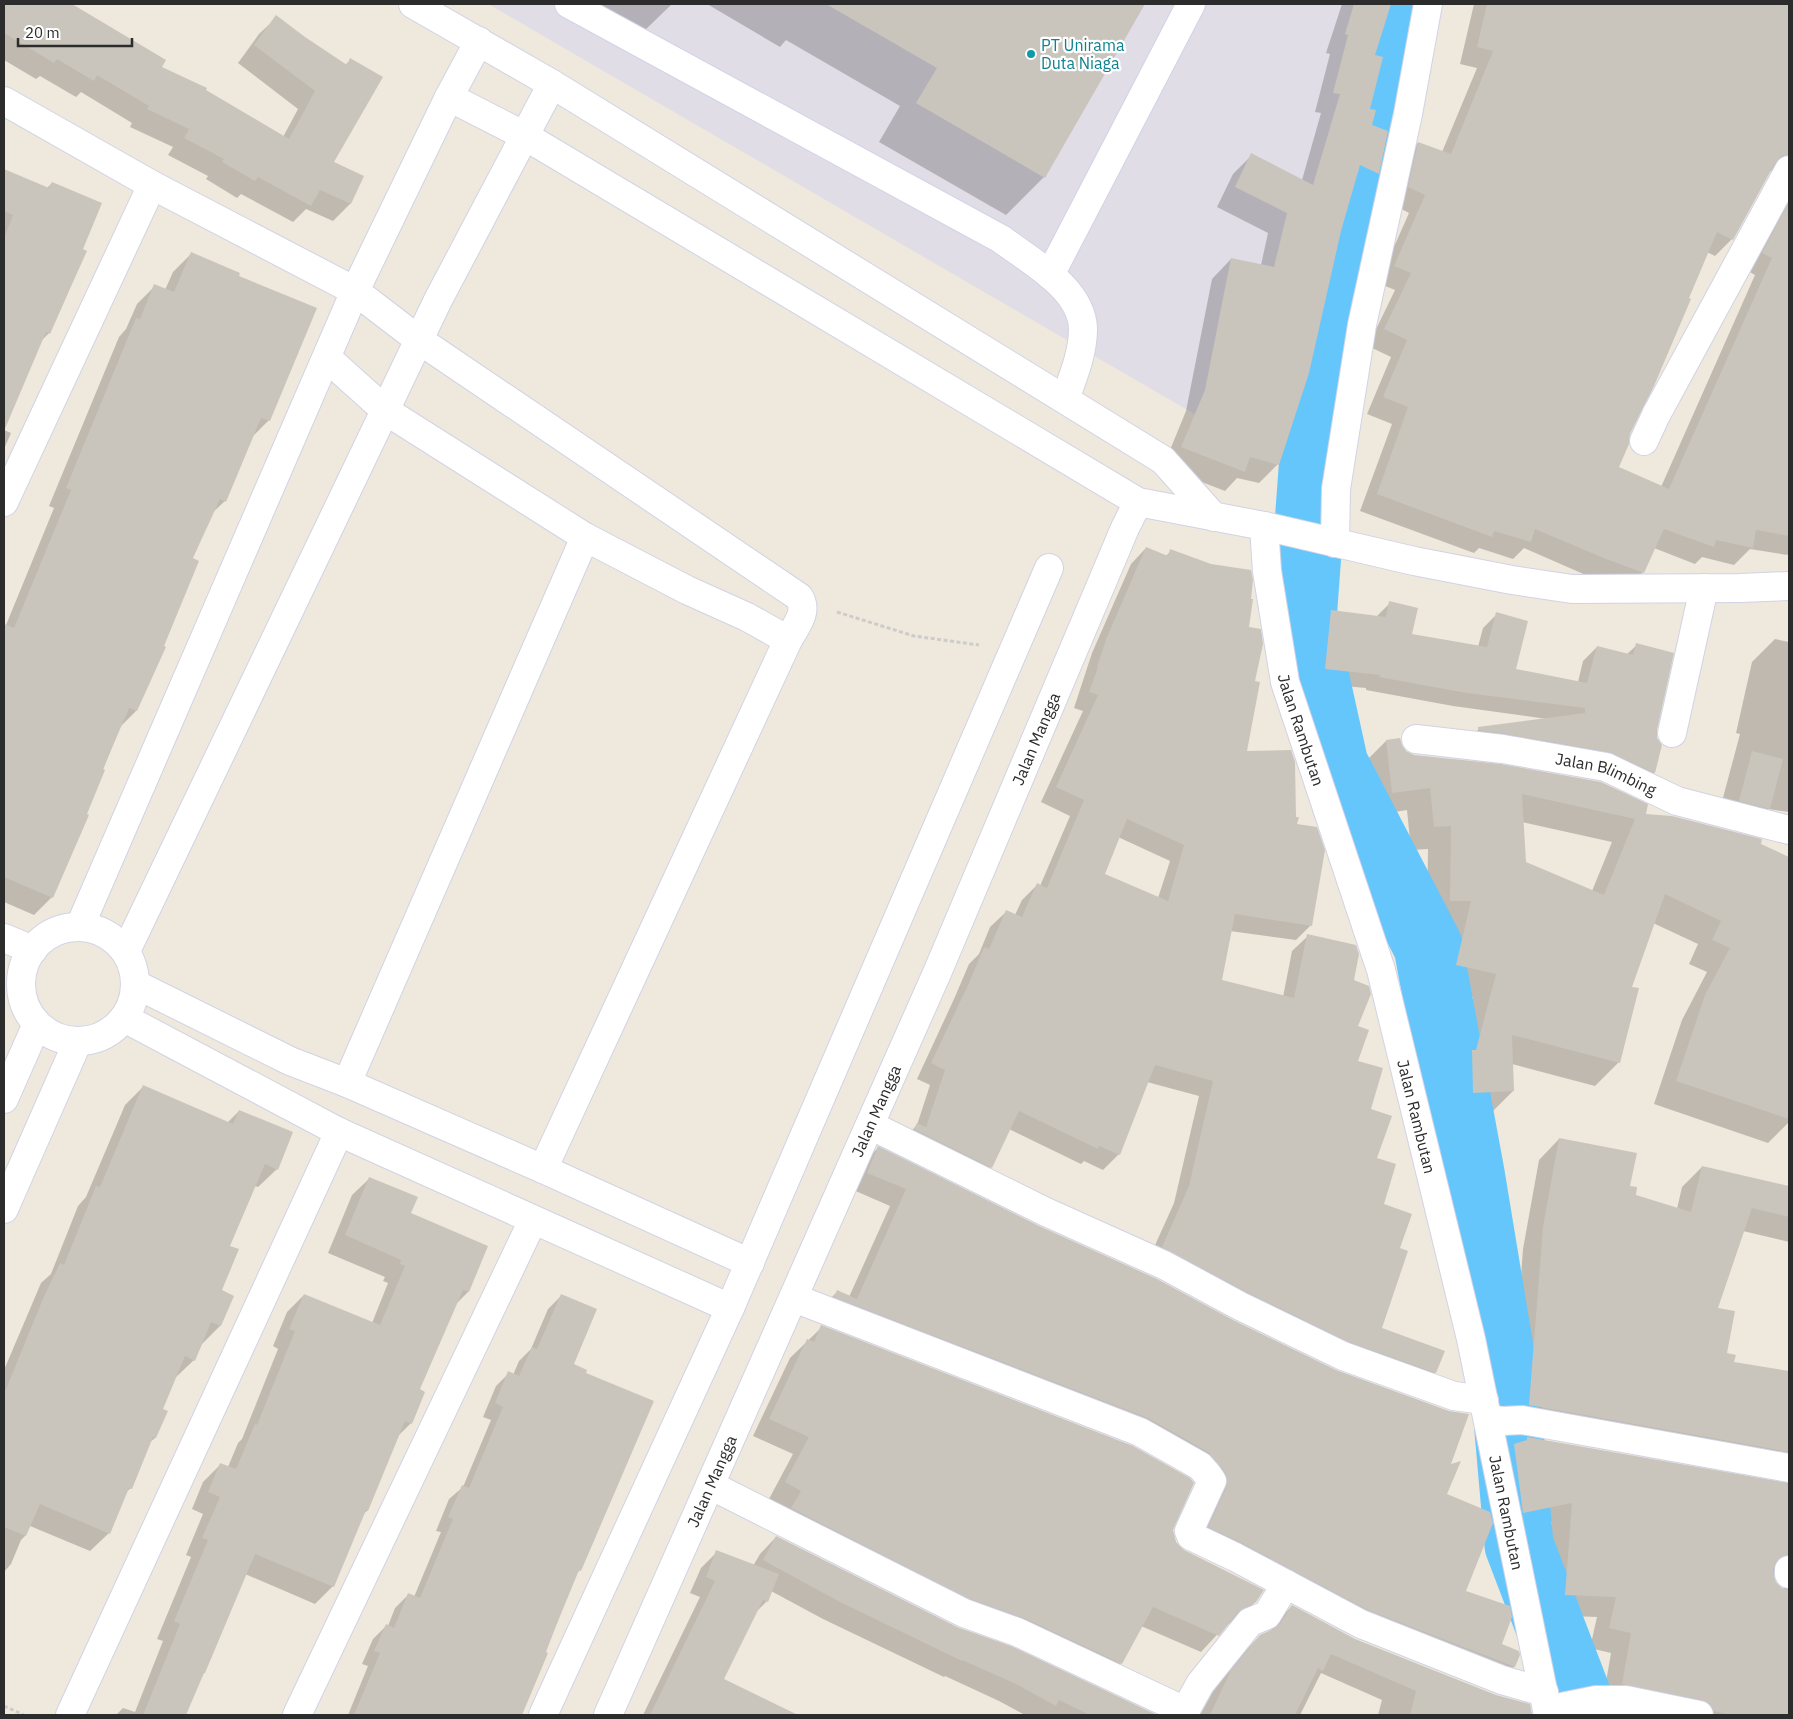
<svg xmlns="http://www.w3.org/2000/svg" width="1793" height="1719" font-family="'IBM Plex Sans',sans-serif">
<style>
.industrial{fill:#e1dde7}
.shadow{fill:#0003;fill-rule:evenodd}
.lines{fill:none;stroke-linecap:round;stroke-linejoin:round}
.river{stroke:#65c6fb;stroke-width:69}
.building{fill:#cac5bc;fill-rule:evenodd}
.minor-casing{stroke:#d1d3e6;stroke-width:30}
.path{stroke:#ccc;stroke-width:3;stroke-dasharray:4 2.5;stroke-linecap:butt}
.minor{stroke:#fff;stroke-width:28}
.culture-dot{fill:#0f9aa8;stroke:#fff;stroke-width:2}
.labels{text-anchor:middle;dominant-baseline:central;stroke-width:4.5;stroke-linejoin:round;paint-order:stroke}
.culture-label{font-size:16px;fill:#0d838f;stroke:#fff;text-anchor:start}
.street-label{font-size:16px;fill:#2c2c2c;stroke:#fff}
</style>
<rect width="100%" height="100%" fill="#efe8dc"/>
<path class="industrial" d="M488,4H1382L1277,462Z"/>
<g class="shadow">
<path d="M4,4H70L165,60L160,68L205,91L283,137L298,109L238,63L259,34L277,17L305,38L345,65L351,60L333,162L363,177L350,204L333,221L306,209L293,222L241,194L237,198L206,179L208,176L168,155L173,147L130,127L132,123L81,92L76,97L40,76L36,79L4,60Z"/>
<path d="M595,4H672L643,32Z"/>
<path d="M707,4H1144L1044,177L1006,215L879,142L900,106L786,40L780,47Z"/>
<path d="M1342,4H1390L1374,56L1368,109L1378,173L1359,192L1352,189L1278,464L1259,483L1237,478L1225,491L1163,467L1186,411L1212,279L1231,259L1261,265L1268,233L1217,207L1233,174L1252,155L1302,180L1321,113L1315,112L1330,54L1326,53Z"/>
<path d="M1474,4H1789V553L1787,555L1750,549L1734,565L1702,557L1695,564L1654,548L1643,572L1626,589L1588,576L1524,548L1513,559L1479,548L1474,553L1360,511L1392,424L1367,414L1391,357L1368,346L1395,290L1378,283L1409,213L1392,204L1401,160L1418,143L1442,152L1477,68L1460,64ZM1770,171L1780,173L1746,270L1755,275L1661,487L1618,468L1629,434L1707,252L1715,256L1732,239Z"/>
<path d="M4,170L47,188L52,183L49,333L40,342L4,429Z"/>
<path d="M191,254L237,276L269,420L251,438L225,501L212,513L192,559L163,646L165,647L136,711L120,727L52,897L34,915L4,902V630L54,508L49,506L119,337L126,329L137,304L155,286L165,290L173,272Z"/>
<path d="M4,430L11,433L4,449Z"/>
<path d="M1146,548L1165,557L1171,551L1248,627L1253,682L1245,753L1296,825L1311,925L1296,940L1230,931L1220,981L1283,997L1292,951L1308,936L1352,981L1357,1061L1369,1109L1383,1205L1399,1249L1380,1329L1435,1372L1420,1388L1147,1263L1174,1203L1199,1096L1147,1082L1119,1154L1103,1170L1084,1161L1081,1164L1009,1129L991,1167L976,1183L902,1140L917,1125L930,1085L917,1079L954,999L969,964L979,954L990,927L1006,912L1015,915L1022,900L1037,885L1040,886L1070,816L1041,802L1083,711L1074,708L1092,653L1131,564ZM1118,837L1170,861L1158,898L1103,874Z"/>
<path d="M1390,603L1411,635L1478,647L1483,628L1497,614L1515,670L1578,682L1583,661L1597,647L1627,654L1637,645L1656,739L1661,745L1654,773L1640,786L1465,743L1479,729L1547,719L1453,706L1366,690V688L1311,683L1317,626L1331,612L1376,617Z"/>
<path d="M1775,639L1789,642V812L1768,809L1745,832L1716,824L1740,734L1736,733L1752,662Z"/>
<path d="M1386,741L1400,745L1406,752L1414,756L1759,844L1789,859V1122L1768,1143L1654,1104L1682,1020L1707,972L1689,964L1698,944L1653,923L1631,987L1619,1062L1595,1086L1512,1064L1513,1091L1490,1114L1450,1116L1449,1075L1454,1070L1473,997L1433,988L1449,924H1427L1428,849L1411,850L1407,810L1369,816L1363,764ZM1522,822L1612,842L1592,891L1525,863Z"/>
<path d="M143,1087L227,1123L239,1111L277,1169L258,1187L255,1186L229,1246L220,1291V1326L202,1344L194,1360L175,1378L161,1410L166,1412L155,1438L149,1443L131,1488L125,1493L109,1533L90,1551L30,1526L25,1536L21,1540L11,1564L4,1572V1370L41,1283L51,1274L78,1206L86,1197L125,1105Z"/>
<path d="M1559,1139L1629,1187L1634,1196L1677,1209L1682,1187L1702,1167L1789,1188V1242L1743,1231L1716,1309L1726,1354L1733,1363L1789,1372V1715H1658L1602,1705L1611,1653L1590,1648L1597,1617L1545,1615L1552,1522L1503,1533L1494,1466L1514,1445L1523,1442L1528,1438L1784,1484L1779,1477L1510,1426L1523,1249L1539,1160ZM1773,1576L1777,1577L1783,1583L1784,1589L1780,1588L1774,1582Z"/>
<path d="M878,1148L1449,1466L1445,1495L1464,1591L1501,1645L1519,1655L1514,1667L1497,1683L1192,1544L1210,1505L1191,1469L821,1308L838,1291L849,1297L890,1206L851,1189L861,1164Z"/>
<path d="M370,1178L410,1214L487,1247L468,1292L455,1305L419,1390L411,1423L398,1436L367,1511L362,1515L333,1586L315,1604L245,1574L204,1673L201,1676L185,1715H116L123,1708L135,1712L163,1641L157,1639L191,1557L186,1555L203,1514L192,1509L203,1482L221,1464L228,1467L238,1443L242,1439L278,1349L273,1346L287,1312L304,1295L372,1323L388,1283L383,1281L385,1277L328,1253L352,1195Z"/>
<path d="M561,1296L572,1365L580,1570L576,1574L517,1715H348L368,1666L362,1664L373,1639L386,1626H388L395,1608L408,1595L414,1597L441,1532L436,1531L449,1499L463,1487L491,1420L483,1417L496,1386L509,1373L513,1375L519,1361L531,1349L548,1309Z"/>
<path d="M822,1327L1172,1531L1176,1543L1184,1551L1255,1602L1238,1619L1225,1626L1201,1652L1141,1626L1121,1663L1103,1680L769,1499L793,1454L753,1436L790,1358Z"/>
<path d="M776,1537L956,1628L1011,1648L1154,1715H1025L999,1701L945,1676L944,1677L823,1619L771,1591L767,1601L755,1613L723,1679L786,1711L784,1715H643L700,1597L690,1593L701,1568L717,1552L753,1566L760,1554Z"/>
<path d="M1292,1606L1355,1640L1496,1696L1517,1702L1511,1715H1378L1382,1700L1321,1673L1300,1715H1200L1215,1688L1243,1653L1260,1636L1270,1632L1275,1623Z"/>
</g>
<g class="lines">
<path class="river" d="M1404,4L1318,402L1302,620L1334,765L1428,946L1470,1173L1505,1385L1519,1545L1584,1715"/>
</g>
<g class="building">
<path d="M4,4H72L166,60L162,67L207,88L206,90L289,139L315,91L254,45L276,15L305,37L347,65L350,58L383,77L334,162L364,176L351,204L320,190L311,206L258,177L255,181L222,162L224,159L184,138L189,129L147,109L149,106L97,75L94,81L57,59L54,63L4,33Z"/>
<path d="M826,4H1145L1045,178L916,103L937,68Z"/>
<path d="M1354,4H1391L1375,55L1383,57L1370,109L1376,110L1372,125L1388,131L1379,174L1360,165L1341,231L1309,373L1279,465L1250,457L1245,472L1181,447L1205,390L1231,258L1274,267L1287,213L1235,187L1251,153L1313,185L1340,94L1333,93L1348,35L1345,34Z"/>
<path d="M1487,4H1789V154L1781,156L1775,163L1733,240L1717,232L1689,298L1691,299L1654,386L1630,434L1629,444L1619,467L1669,489L1772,258L1762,253L1789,202V536L1756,530L1753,548L1716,540L1714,547L1664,529L1644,573L1606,559L1535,529L1531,542L1494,531L1492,537L1377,494L1408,407L1383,397L1407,340L1384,329L1411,273L1394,266L1425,195L1408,187L1418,142L1451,154L1493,51L1477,47Z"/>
<path d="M4,169L49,188L52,182L102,203L83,249L87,251L73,282L50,334L46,332L4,431V238L13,215L4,211Z"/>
<path d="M191,252L240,273L239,276L317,308L270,421L261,418L226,502L220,499L193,558L199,561L164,646L166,647L137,711L129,708L103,769L105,770L87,814L89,815L53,898L4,877V624L14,628L71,490L66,488L136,318L140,319L154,284L174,292Z"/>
<path d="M1146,547L1168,556L1170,549L1211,564L1251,570L1253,580L1251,599H1253L1249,627L1261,629L1263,644L1255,681L1260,682L1247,751L1291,750L1295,762L1296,817H1299L1297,824L1317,827L1325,850L1312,926L1235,914L1222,980L1294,998L1307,934L1356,945L1359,954L1354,980L1369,986L1371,994L1358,1026L1369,1030L1358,1061L1383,1068L1371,1109L1392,1116L1377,1158L1396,1164L1384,1204L1412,1214L1400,1248L1408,1251L1382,1328L1445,1351L1436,1373L1349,1342L1247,1292L1162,1247L1189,1186L1213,1081L1155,1065L1120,1155L1099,1146L1098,1149L1019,1111L992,1168L914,1129L917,1123L926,1127L945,1070L931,1063L969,983L984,947L989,949L1006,910L1022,917L1037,883L1047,888L1084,800L1056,787L1098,695L1089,692L1098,667H1097L1107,637ZM1127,819L1184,845L1168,901L1105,874Z"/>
<path d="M1389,601L1418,608L1412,634L1487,647L1496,612L1528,621L1516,669L1587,683L1597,646L1633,655L1636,643L1674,653L1657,730V738L1662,745L1655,773L1609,752L1506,734L1478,730V727L1585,713V708L1467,693L1379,677L1380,675L1325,669L1331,610L1386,617Z"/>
<path d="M1400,738L1402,745L1406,751L1414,755L1501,764L1601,782L1648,804L1646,814L1672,816L1762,839L1761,844L1789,857V1119L1676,1081L1705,995L1730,948L1712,940L1721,921L1665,894L1632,987L1639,988L1620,1063L1512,1035L1514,1091L1473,1093L1472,1050H1476L1496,974L1456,965L1471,901H1450L1451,826L1434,827L1430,788L1392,793L1386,740ZM1522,794L1635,819L1604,895L1526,862Z"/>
<path d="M1752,751L1783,759L1770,809L1739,801Z"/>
<path d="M143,1085L233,1124L239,1110L293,1132L278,1170L265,1164L230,1246L239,1249L222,1290L234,1296L221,1326L211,1322L195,1361L185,1356L163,1409L168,1411L156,1438L153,1437L132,1489L129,1488L110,1534L40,1504L26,1536L4,1527V1394L42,1301L60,1263L64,1265L96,1186L100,1187Z"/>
<path d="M1559,1138L1637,1153L1630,1186L1637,1187L1636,1195L1691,1212L1702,1166L1789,1186V1217L1752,1208L1718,1308L1735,1311L1727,1353L1736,1355L1734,1362L1789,1371V1452L1529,1405L1543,1227Z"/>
<path d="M878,1146L1039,1226L1157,1279L1233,1320L1336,1370L1449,1411L1469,1414L1451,1464L1461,1461L1447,1494L1490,1512L1493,1523L1466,1591L1510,1606L1512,1617L1502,1644L1519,1651L1520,1655L1515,1667L1368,1610L1242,1543L1208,1527L1226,1488L1227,1479L1225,1472L1208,1452L1148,1418L834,1297L837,1290L857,1299L906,1189L867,1173Z"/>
<path d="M369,1177L418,1197L411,1213L488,1246L469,1292L463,1290L420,1389L425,1392L412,1424L405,1421L368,1511L366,1510L334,1587L255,1554L205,1673H204L186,1715H143L180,1624L174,1621L208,1540L202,1538L220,1497L208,1492L220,1463L236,1469L255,1424L257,1425L295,1331L289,1329L304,1294L380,1325L405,1266L400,1264L401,1260L345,1235Z"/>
<path d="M561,1294L597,1309L574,1364L587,1370L586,1373L654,1401L581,1571L579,1570L556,1626L546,1652L548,1653L522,1715H354L380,1653L374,1651L386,1624L394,1628L408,1593L420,1598L453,1519L448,1517L462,1485L469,1488L503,1407L495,1403L508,1371L519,1376L532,1347L537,1349Z"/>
<path d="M821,1325L1133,1446L1190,1478L1194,1483L1173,1530L1176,1542L1184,1550L1264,1590L1256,1602L1238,1612L1219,1636L1153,1607L1122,1664L1024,1618L970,1599L791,1508L801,1491L785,1482L809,1437L769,1419L807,1339L814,1342Z"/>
<path d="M1527,1437L1789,1483V1554L1781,1557L1775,1563L1773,1570L1776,1582L1782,1588L1789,1590V1715H1730L1714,1711L1710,1704L1702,1700L1622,1684L1631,1633L1609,1628L1616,1597L1565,1595L1572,1503L1523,1513L1514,1444L1527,1440Z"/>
<path d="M776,1536L957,1627L1011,1646L1157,1715H1090L1059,1700L1056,1706L1016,1684L962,1660V1661L840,1602L763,1560Z"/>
<path d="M716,1550L779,1574L768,1602L763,1600L724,1679L798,1715H650L715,1581L706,1577Z"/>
<path d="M1292,1605L1355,1639L1496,1695L1530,1704L1532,1715H1410L1416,1691L1331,1654L1323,1671L1318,1668L1295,1715H1210L1231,1670L1260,1635L1273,1629L1280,1624Z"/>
</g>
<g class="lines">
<defs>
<g id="minor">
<path d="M413,4L552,84L1163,460L1214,517"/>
<path d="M569,4L1001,239C1030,261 1082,288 1083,329C1083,353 1073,377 1065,399"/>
<path d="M449,97L525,136L1138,502L1264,526L1414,561L1512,580L1572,589L1740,588L1789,586"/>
<path d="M4,101L152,185L355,291L419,340L799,597C809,612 795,627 788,640L747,617L687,590L585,537L386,411L327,358"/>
<path d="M1050,275L1191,4"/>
<path d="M1644,441L1656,415L1789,170"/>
<path d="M4,502L152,185"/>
<path id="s1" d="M1264,526L1267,571L1285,682L1381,970L1471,1339L1548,1715"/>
<path d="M1335,543L1336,489L1362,325L1408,114L1428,4"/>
<path d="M1672,733L1704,588"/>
<path id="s2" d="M1416,739L1503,749L1606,767L1677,801L1789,830"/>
<path d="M80,926L355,291L449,97L479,41"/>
<circle cx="78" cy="984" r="57"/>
<path d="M4,938L33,950"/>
<path d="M126,951L438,300L552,84"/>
<path d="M135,984L290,1061L347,1083L543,1169L750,1263"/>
<path d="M124,1018L339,1132L730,1308"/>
<path d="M347,1083L585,537"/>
<path d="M4,1099L37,1024"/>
<path d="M870,1125L1046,1212L1164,1265L1240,1306L1343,1356L1454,1396L1484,1400"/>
<path d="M543,1169L788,640"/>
<path d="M4,1209L78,1041"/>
<path d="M794,1298L1140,1432L1200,1466L1207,1474L1212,1481L1189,1531L1191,1536L1235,1557L1361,1624L1502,1680L1544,1692"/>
<path d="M1488,1419L1503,1421L1522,1420L1789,1468"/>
<path d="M710,1485L964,1613L1017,1632L1185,1711"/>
<path d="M1789,1574V1570"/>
<path d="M1547,1710L1596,1700H1626L1699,1715"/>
<path d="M70,1715L339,1132"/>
<path d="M297,1715L533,1220"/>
<path d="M543,1715L730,1308L1049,568"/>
<path id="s3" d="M608,1715L937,973L1125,528L1138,502"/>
<path d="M1183,1715L1200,1684L1250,1622L1267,1615L1286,1584"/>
</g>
</defs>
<use href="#minor" class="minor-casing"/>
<g class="path">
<path d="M837,612L914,636L979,645"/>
<path d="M4,1706L24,1715"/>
</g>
<use href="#minor" class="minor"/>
</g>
<circle class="culture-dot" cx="1031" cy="54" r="5"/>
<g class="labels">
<g class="culture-label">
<text x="1041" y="45">PT Unirama<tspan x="1041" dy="18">Duta Niaga</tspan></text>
</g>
<g class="street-label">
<text stroke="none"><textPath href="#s1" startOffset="208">Jalan Rambutan</textPath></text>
<text stroke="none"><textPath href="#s3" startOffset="1066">Jalan Mangga</textPath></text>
<text stroke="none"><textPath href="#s2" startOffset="194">Jalan Blimbing</textPath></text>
<text stroke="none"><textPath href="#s3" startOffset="661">Jalan Mangga</textPath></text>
<text stroke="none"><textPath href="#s1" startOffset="612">Jalan Rambutan</textPath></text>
<text stroke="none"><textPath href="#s3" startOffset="256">Jalan Mangga</textPath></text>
<text stroke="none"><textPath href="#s1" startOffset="1018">Jalan Rambutan</textPath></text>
</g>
</g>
<rect width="1793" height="1719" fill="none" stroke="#2c2c2c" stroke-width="10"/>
<path d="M18 38v8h114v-8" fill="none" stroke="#2c2c2c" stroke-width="2.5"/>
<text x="25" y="38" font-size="15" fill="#2c2c2c" stroke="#ffffff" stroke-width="4" paint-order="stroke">20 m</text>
</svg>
